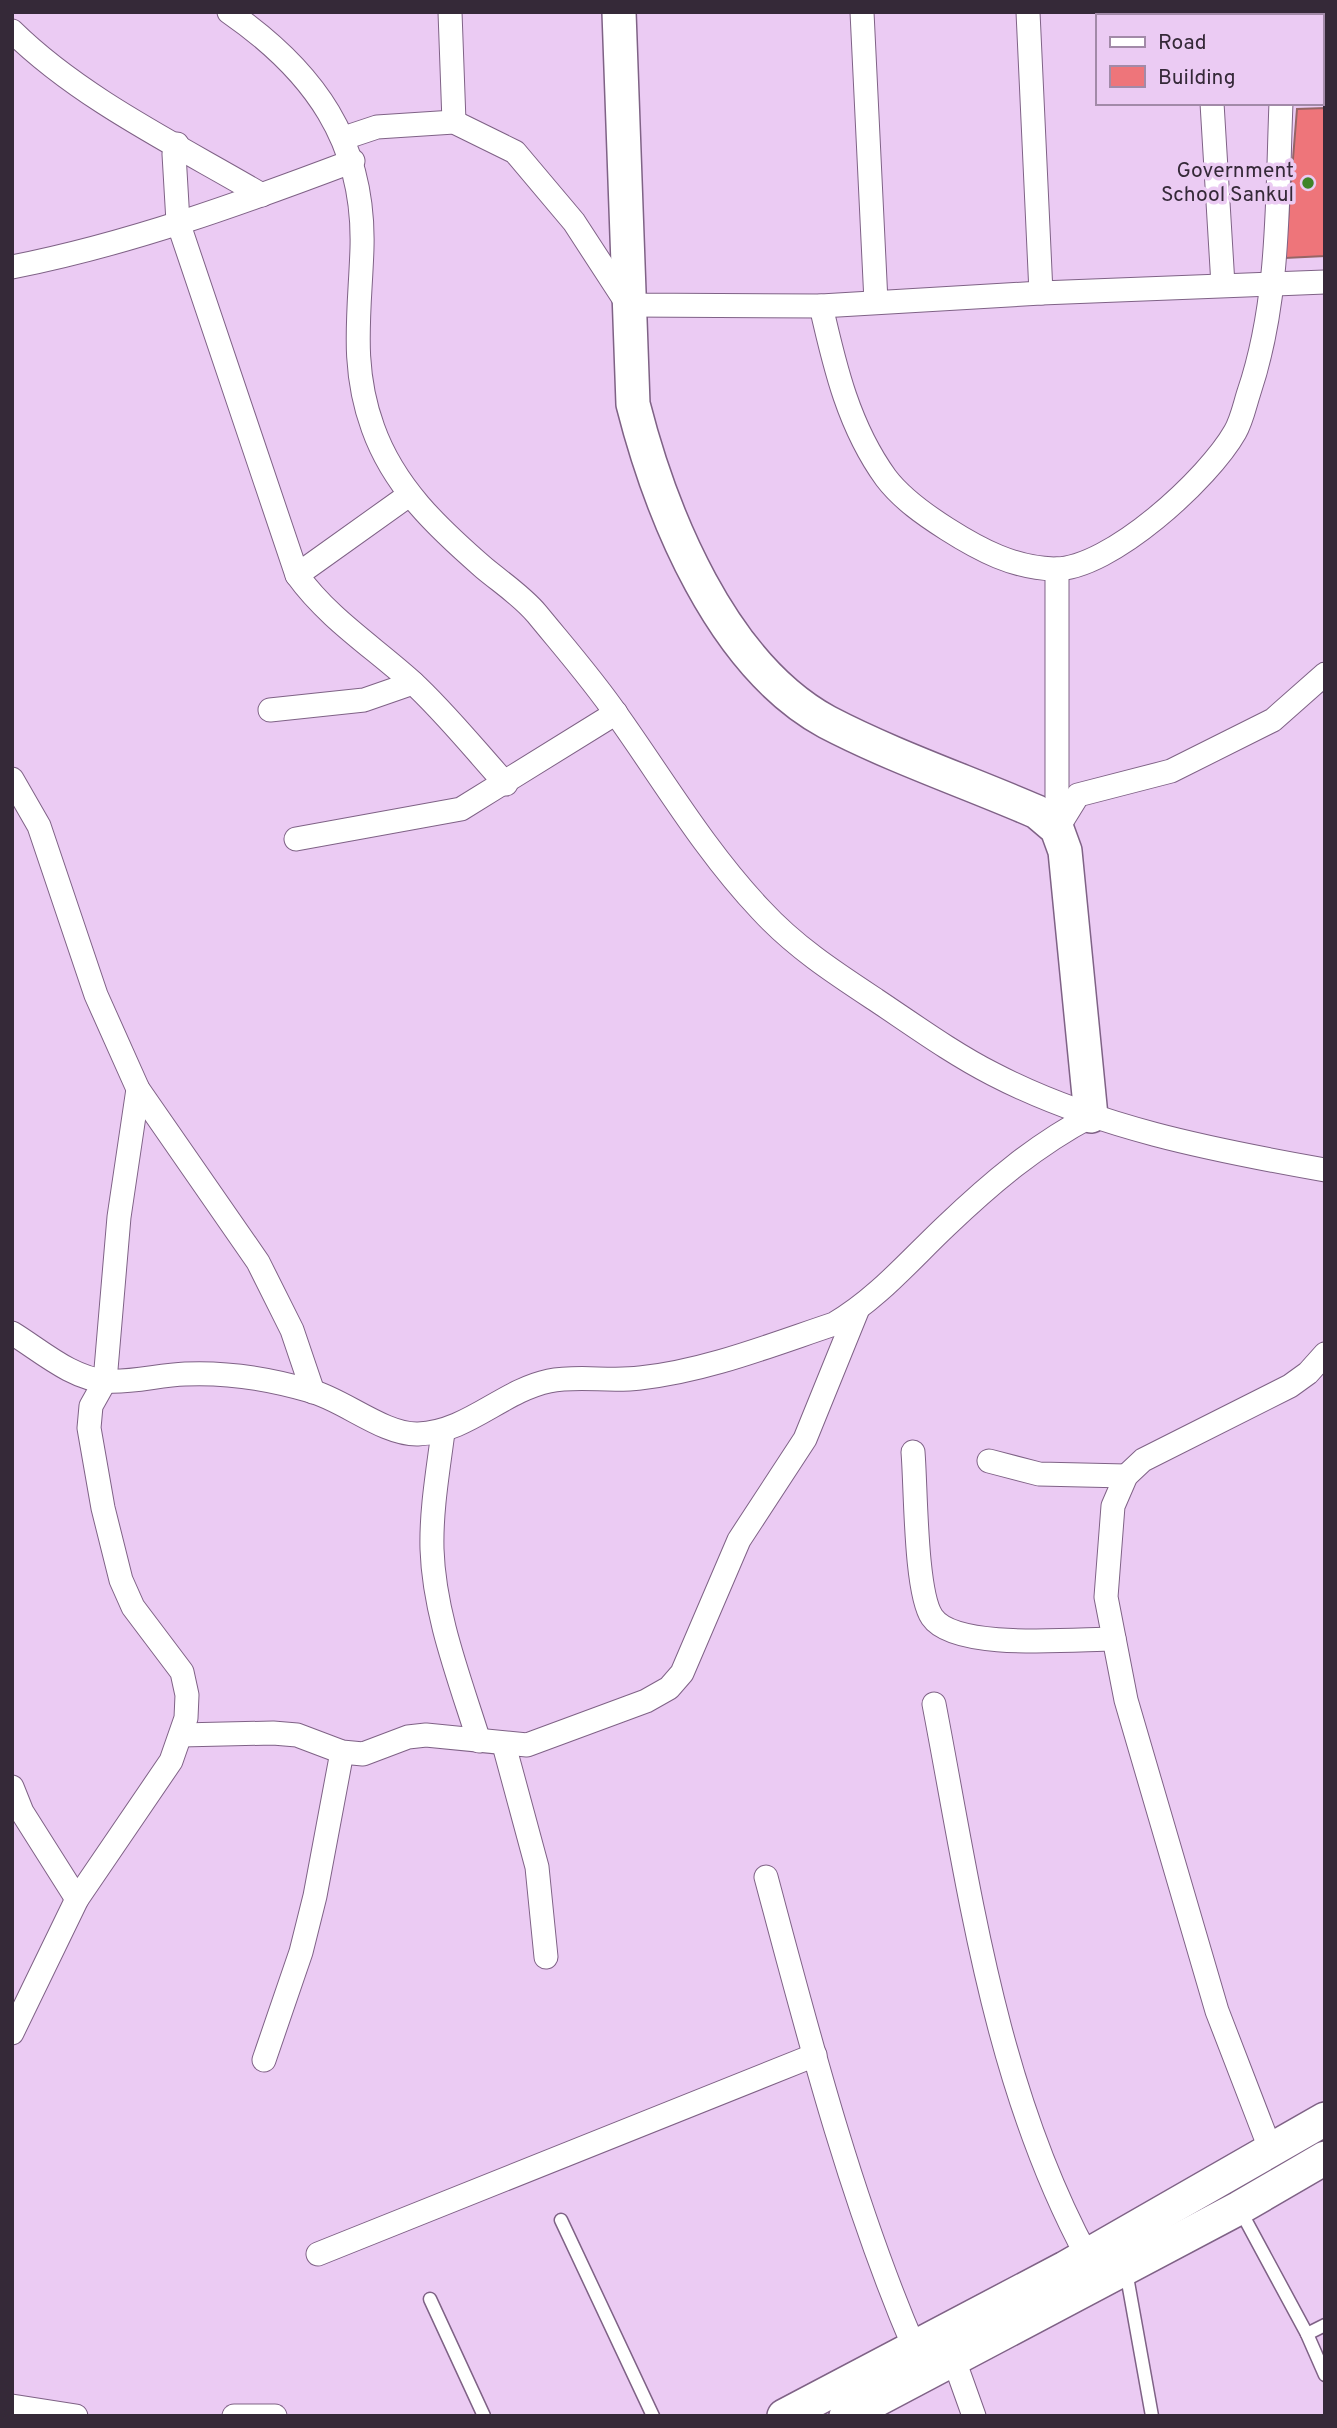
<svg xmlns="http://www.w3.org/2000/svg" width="1337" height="2428" font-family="Overpass,sans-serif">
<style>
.building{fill:#ee757a;stroke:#966565;stroke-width:2}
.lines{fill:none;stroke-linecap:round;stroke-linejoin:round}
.lane-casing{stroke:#7f6286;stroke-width:15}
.street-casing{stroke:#7f6286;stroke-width:25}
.secondary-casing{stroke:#7f6286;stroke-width:36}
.lane{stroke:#fff;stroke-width:12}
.street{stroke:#fff;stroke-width:23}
.secondary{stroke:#fff;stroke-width:33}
.poi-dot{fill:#3f8428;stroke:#ebcbf3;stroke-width:2.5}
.labels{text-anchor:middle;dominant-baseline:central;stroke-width:7;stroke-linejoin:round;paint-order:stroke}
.poi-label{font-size:21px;fill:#352938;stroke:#ebcbf3;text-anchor:end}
</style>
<rect width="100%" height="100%" fill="#ebcbf3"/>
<path class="building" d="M1325,108V256L1285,258L1297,109Z"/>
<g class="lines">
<defs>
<g id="lane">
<path d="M1239,2208L1307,2334L1325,2375"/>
<path d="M561,2220L653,2416"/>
<path d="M1126,2271L1152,2416"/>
<path d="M430,2299L484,2416"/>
<path d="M1307,2334L1325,2325"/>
</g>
<g id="street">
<path d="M229,12C314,71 365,142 362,248C360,312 350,365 373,428C394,487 438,528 484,568C502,583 522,596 537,614C564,647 593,680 617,715C664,781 705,851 761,910C795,947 835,973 876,1000C915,1026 952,1053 993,1074C1095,1127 1212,1150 1325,1170"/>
<path d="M450,12L454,122"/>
<path d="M862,12L876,302"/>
<path d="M1028,12L1041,293"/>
<path d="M1206,12L1207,16"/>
<path d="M1283,12V16"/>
<path d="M12,31C81,99 179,146 262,195"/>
<path d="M1212,103L1223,285"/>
<path d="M344,138L377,127L454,122L515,152L574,222L628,305L821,306L1041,293L1325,282"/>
<path d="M177,144L174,154L178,222L297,575C328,618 372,646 411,681C445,712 475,750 506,784"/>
<path d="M12,267C129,244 242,203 353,161"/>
<path d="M821,306C835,368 849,427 886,478C902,499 925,515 947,529C980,550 1014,568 1054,569C1110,570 1209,478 1235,432C1242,420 1245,404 1249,392C1280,300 1277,199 1281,103"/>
<path d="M1057,569V829"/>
<path d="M297,575L409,495"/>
<path d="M270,710L364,700L413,683"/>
<path d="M12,779L39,826L96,995L138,1089L258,1262L292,1330L313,1392"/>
<path d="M1057,829L1078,795L1171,771L1273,720L1325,674"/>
<path d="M296,839L461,809L616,713"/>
<path d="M12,1333C40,1350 72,1379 106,1381C131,1383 159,1375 185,1374C227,1372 270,1379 311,1391C344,1400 384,1435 418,1434C468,1432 502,1391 549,1381C578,1375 610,1382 640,1378C706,1371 771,1345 834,1324C877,1299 910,1260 946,1226C991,1183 1036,1145 1091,1116"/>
<path d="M443,1432C438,1471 431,1510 432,1549C434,1614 460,1680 479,1741"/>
<path d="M913,1452C916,1487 915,1592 932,1617C955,1651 1075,1639 1114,1639"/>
<path d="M989,1461L1039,1474L1126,1476"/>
<path d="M934,1704C970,1892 995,2086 1087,2256"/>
<path d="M181,1735L273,1733L297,1735L342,1752L363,1754L408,1737L426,1735L527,1745L646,1701L669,1688L682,1673L739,1540L805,1439L857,1311"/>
<path d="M504,1745L537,1867L546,1957"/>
<path d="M12,1787L22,1812L77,1899"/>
<path d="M766,1877C808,2034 850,2198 914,2347"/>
<path d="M12,2033L77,1899L171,1761L186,1718L187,1695L182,1672L133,1607L121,1580L103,1508L89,1428L91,1406L105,1381L119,1217L138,1089"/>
<path d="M264,2060L301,1952L315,1896L342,1752"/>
<path d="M1271,2151L1217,2011L1126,1700L1106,1597L1113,1506L1126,1476L1143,1460L1290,1386L1308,1373L1325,1354"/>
<path d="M318,2254L815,2055"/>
<path d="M954,2360L974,2416"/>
<path d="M12,2406L76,2416"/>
<path d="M234,2416H275"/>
</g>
<g id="secondary">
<path d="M619,12L633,404C661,514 721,664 827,722C894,757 968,782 1037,812L1057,829L1065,851L1091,1116"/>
<path d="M784,2416L1065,2268L1325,2119"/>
<path d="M846,2416L1239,2208L1325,2158"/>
</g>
</defs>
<use href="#lane" class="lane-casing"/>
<use href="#street" class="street-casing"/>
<use href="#secondary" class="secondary-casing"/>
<use href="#lane" class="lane"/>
<use href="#street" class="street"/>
<use href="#secondary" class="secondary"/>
</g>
<circle class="poi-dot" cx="1308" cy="183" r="7"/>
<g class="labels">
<g class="poi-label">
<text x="1294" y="171">Government<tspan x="1294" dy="24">School Sankul</tspan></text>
</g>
</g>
<rect width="1337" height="2428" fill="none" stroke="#352938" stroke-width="28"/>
<rect x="1096" y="14" width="228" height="91" fill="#ebcbf3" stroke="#a28aa8" stroke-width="2"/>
<rect x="1110" y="37" width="35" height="10" fill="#ffffff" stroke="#a28aa8" stroke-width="2"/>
<text x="1158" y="49" font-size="21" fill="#352938">Road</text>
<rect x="1110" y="66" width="35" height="21" fill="#ee757a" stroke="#a28aa8" stroke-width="2"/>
<text x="1158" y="84" font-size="21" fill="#352938">Building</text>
</svg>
